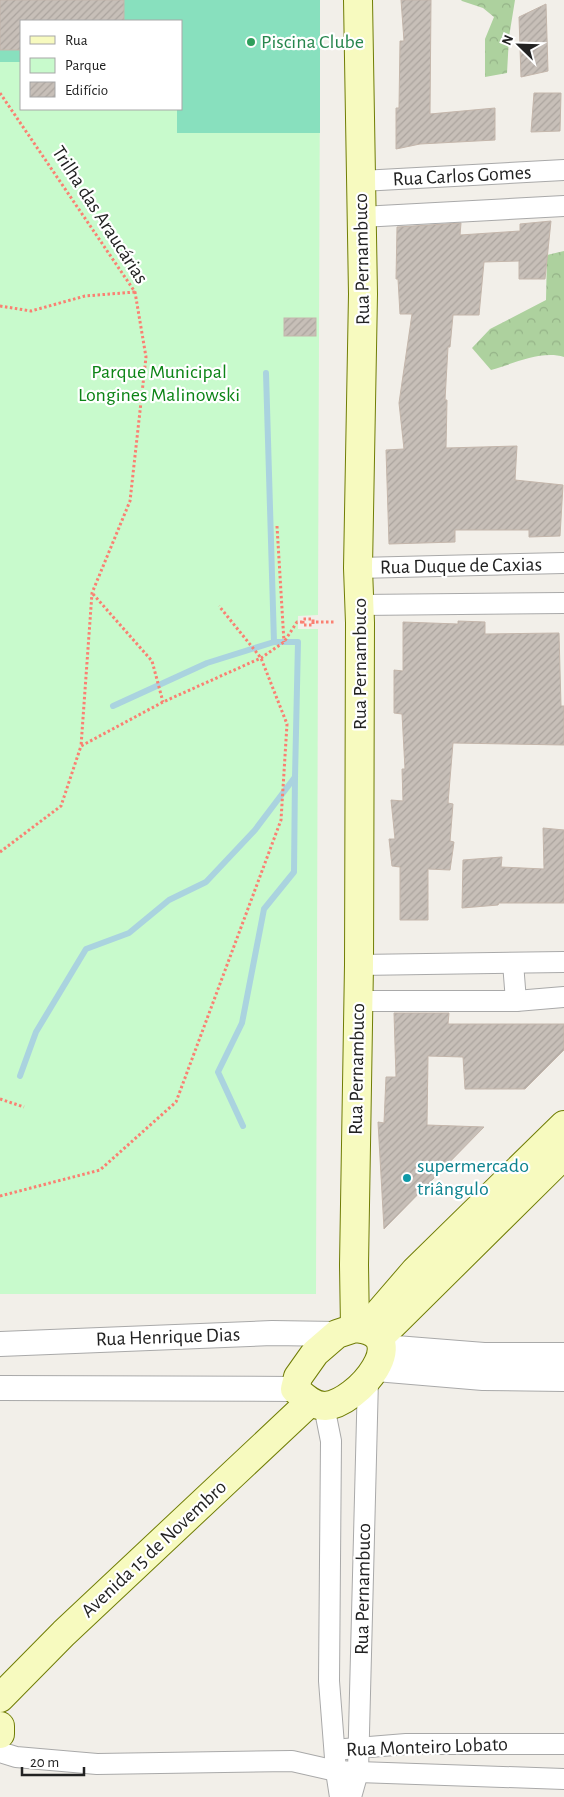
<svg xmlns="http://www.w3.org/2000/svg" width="564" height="1797" font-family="'Alegreya Sans',sans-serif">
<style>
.forest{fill:url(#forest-crowns)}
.park{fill:#c8facc}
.pitch{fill:#88e0be}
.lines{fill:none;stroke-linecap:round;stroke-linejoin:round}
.stream{stroke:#aad3df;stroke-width:6}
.building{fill:url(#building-hatch);stroke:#c4b6ab}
.minor-casing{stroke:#a9a9a9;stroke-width:22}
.tertiary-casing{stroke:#a9a9a9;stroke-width:26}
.secondary-casing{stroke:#707d05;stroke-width:30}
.path{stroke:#fa8072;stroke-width:3;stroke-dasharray:2.5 2.5;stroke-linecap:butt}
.minor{stroke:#fff;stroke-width:20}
.tertiary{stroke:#fff;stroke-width:24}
.secondary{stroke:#f7fabf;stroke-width:28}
.leisure-dot{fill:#2e9e5b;stroke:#fff;stroke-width:2}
.culture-dot{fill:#0f9aa8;stroke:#fff;stroke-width:2}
.labels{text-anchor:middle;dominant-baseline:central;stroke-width:4.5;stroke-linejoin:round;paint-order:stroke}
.leisure-label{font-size:20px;fill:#27864d;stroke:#fff;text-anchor:start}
.street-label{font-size:20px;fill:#222;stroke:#fff}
.park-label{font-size:20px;fill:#0c8416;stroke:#fff}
.culture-label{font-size:20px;fill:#0d838f;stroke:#fff;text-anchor:start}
</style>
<defs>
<pattern id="forest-crowns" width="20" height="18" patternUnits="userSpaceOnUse" patternTransform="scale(1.25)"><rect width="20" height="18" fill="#add19e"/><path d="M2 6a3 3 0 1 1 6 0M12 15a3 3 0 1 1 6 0" fill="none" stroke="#95b388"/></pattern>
<pattern id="building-hatch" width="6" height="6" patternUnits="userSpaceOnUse" patternTransform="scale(1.25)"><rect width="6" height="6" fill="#c7bfb8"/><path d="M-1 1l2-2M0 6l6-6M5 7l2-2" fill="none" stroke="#aba49e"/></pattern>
</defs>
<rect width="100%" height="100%" fill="#f2efe9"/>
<g class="forest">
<path d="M461,0H515L509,37L507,73L485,77V39L494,17L483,8L462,1Z"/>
<path d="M564,251V357C541,350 513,364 491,370L472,348L490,329L546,300L547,255Z"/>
</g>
<path class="park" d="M0,62H21V109H181L320,62L318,615L298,616V629H318L316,1294H0Z"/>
<path class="pitch" d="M0,0H320V133H177V109H181V21H21V62H0Z"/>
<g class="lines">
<g class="stream">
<path d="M266,373L274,642"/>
<path d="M113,706L207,663L274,642H298L295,777L294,872L264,909L242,1023L218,1072L243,1126"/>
<path d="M20,1076L36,1032L86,949L129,933L169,900L206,882L255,830L295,777"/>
</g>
</g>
<g class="building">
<path d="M0,0H124V21H21V50H0Z"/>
<path d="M401,0H431L430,114L495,108V140L420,144L396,149V108H399L400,41H404Z"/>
<path d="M546,4L548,71L521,77L519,17Z"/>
<path d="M534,93H561L560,131L531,132Z"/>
<path d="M551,221L545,279H519V261L484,262L479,315H453L450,347H448L445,400H447L446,448L517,446L515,480L563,485L560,536L529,537V530H455V542L389,544L386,450L404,449L399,403L412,314H400L398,279H396L397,227L461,223L460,235L520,231V224Z"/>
<rect x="284" y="318" width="32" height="18"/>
<path d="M458,621L485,622V634L559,633L561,706H564V745L453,743L448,803L453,804L450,841L454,842L450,870L428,869V920H400V867L392,866L389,839H395L391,800L403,801L402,769H405L402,714L394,713V670L403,671V622L458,624Z"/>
<path d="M543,828L564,830V903H499L498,905L462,908L463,860L502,857L501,867L544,869Z"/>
<path d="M394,1013H449L448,1024H564V1050L525,1089H465L463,1057L428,1056L427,1125L484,1127L384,1229L378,1122L384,1123L386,1077H396Z"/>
</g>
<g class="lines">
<defs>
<g id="minor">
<path d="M361,181L564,170"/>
<path d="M361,217L564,206"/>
<path d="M358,568L564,563"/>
<path d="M360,605L564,603"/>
<path d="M513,963L516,1001"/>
<path d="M359,965L564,962"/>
<path d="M358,1001H516L564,997"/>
<path d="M324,1406L331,1441L329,1681L336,1771L340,1797"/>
<path d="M345,1749L406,1744H564"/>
<path d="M0,1752L16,1757L97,1764L292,1761L336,1771L358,1772L564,1779"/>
<path d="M351,1797L358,1772L368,1379"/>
</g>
<g id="tertiary">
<path d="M0,1344L272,1333L337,1334"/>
<path d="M383,1347L484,1355H564"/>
<path d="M376,1369L483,1378L564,1379"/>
<path d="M0,1388L295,1389"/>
</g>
<g id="secondary">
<path d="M355,1328L354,1265L359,965L360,623L358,568L363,294L358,0"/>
<path d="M355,1328C416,1333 358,1404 325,1406C313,1406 304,1397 295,1389L298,1377L315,1353L337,1334Z"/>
<path d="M365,1329L415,1271L564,1125"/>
<path d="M380,1337L564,1155"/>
<path d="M0,1698L64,1633L310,1402"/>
<path d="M0,1726V1734"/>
</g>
</defs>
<use href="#minor" class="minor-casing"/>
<use href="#tertiary" class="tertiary-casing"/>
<use href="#secondary" class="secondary-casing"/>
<g class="path">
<path d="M0,93L135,292L146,357L130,501L92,593L81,746"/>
<path d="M0,306L31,311L85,296L135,292"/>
<path d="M277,526L284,642"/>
<path d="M93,594L152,661L163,702"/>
<path d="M313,622V619H303V625H313V622H336"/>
<path d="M0,852L61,806L81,746L163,702L261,658L284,642L297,622H303"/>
<path d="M0,1099L24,1107"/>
<path d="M0,1196L100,1170L176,1102L281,820L287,724L261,658L219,606"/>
</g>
<use href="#minor" class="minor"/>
<use href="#tertiary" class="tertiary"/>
<use href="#secondary" class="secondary"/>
</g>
<circle class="leisure-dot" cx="251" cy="42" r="5"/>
<circle class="culture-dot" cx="407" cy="1178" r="5"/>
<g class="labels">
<g class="leisure-label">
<text x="261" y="42">Piscina Clube</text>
</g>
<g class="street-label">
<text transform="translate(462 176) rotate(-3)">Rua Carlos Gomes</text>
<text transform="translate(100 215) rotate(57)">Trilha das Araucárias</text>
<text transform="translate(362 259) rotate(-91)">Rua Pernambuco</text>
<text transform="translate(461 566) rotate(-1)">Rua Duque de Caxias</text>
<text transform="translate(360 664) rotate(-90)">Rua Pernambuco</text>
<text transform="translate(357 1069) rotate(-89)">Rua Pernambuco</text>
<text transform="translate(168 1337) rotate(-2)">Rua Henrique Dias</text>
<text transform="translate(154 1549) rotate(-43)">Avenida 15 de Novembro</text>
<text transform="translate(363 1589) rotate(-89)">Rua Pernambuco</text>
<text transform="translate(427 1747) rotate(-2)">Rua Monteiro Lobato</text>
</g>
<g class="park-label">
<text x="159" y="372">Parque Municipal<tspan x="159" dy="23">Longines Malinowski</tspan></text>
</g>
<g class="culture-label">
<text x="417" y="1166">supermercado<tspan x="417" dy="23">triângulo</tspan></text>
</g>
</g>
<rect x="20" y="20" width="162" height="90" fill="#ffffff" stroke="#a7a7a7"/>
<rect x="30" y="36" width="25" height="8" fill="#f7fabf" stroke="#a7a7a7"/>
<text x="65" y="45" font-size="15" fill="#222222">Rua</text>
<rect x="30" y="58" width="25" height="15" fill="#c8facc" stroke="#a7a7a7"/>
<text x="65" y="70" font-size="15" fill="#222222">Parque</text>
<rect x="30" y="82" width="25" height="15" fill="url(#building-hatch)" stroke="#a7a7a7"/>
<text x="65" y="95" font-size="15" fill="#222222">Edifício</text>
<g transform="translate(519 45) rotate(293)" stroke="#ffffff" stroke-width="4" paint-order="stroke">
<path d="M0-4L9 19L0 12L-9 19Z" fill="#222222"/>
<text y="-8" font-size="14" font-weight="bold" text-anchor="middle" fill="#222222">N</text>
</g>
<path d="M22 1767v8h62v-8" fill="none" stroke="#222222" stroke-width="2.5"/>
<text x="30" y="1767" font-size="15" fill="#222222" stroke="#ffffff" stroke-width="4" paint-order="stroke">20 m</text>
</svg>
